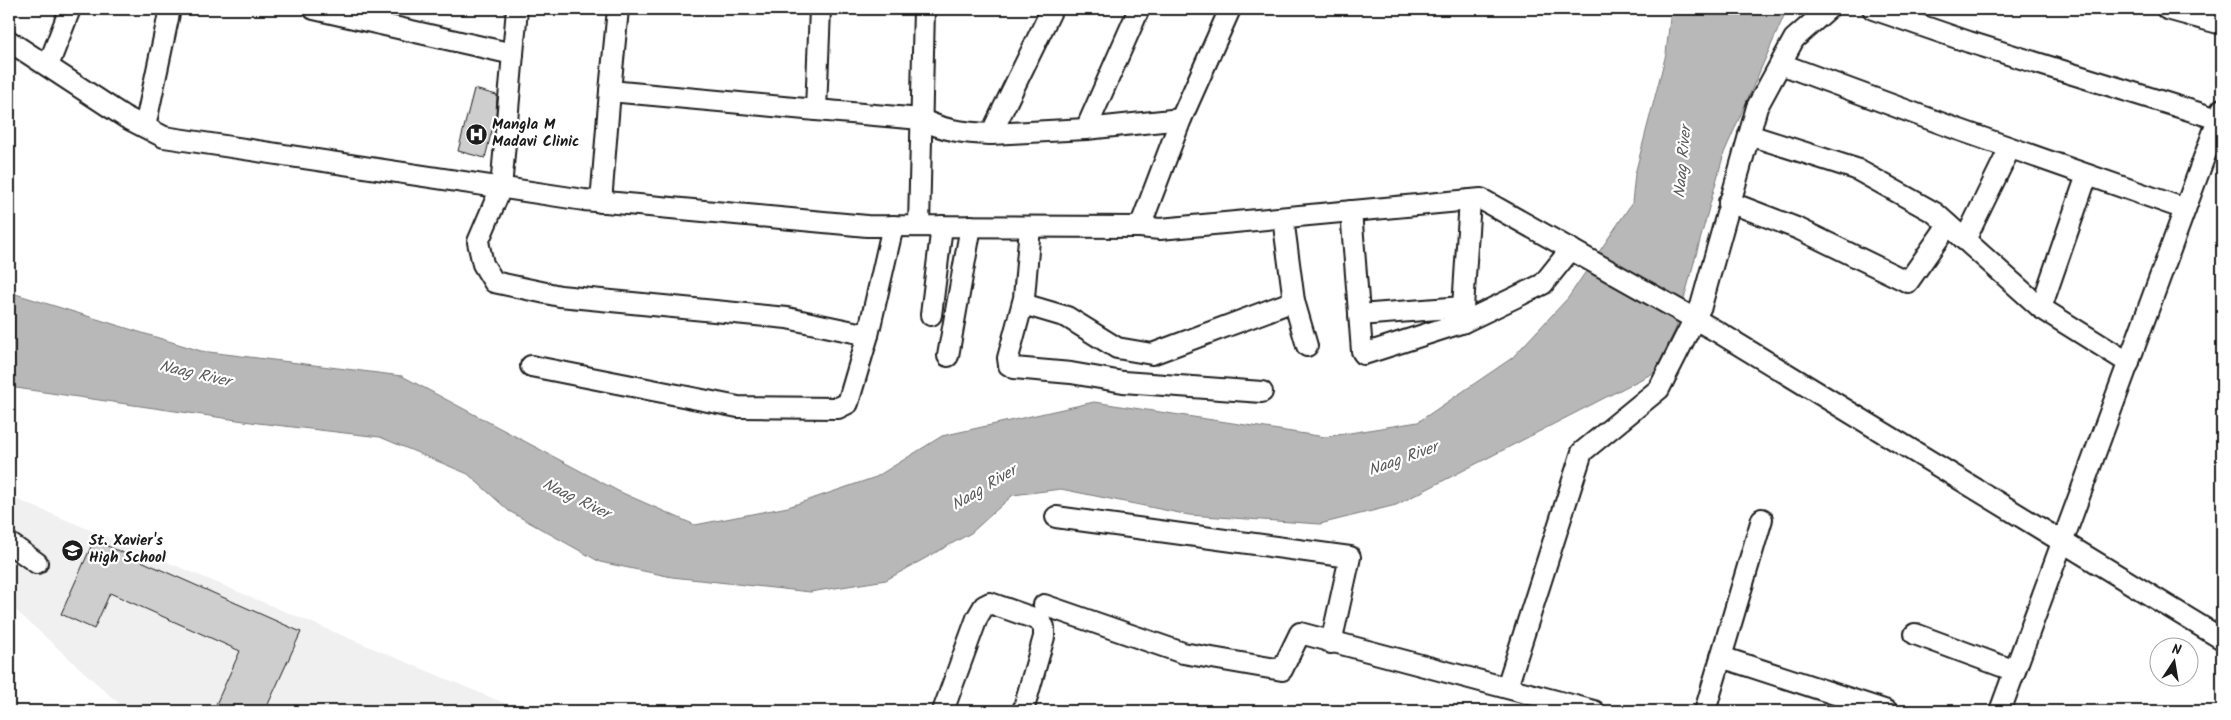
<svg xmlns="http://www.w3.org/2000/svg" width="2231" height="720" font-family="Kalam,sans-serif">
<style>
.built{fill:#f0f0f0}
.water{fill:#b8b8b8;stroke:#7a7a7a}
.building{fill:#cecece;stroke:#1c1c1c}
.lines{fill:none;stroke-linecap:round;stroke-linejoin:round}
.minor-casing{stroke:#1c1c1c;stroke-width:24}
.minor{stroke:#fff;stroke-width:20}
.labels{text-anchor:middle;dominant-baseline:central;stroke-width:4.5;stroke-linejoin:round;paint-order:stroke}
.poi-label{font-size:15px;font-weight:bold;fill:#1c1c1c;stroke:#fff;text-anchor:start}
.water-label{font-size:16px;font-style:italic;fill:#5a5a5a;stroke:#fff}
</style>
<rect width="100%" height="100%" fill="#fff"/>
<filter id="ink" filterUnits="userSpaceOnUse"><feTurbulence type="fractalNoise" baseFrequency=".02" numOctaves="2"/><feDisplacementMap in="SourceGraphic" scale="10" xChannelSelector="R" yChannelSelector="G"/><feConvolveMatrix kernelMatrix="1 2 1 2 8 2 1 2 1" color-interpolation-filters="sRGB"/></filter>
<g filter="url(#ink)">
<path class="built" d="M9,496L523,711H127L9,604Z"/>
<path class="water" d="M1671,9H1787L1724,153L1676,328L1655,372L1396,505L1320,524L1189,515L1061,489L1013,495L971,533L886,580L810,592L672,577L600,562L509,511L468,474L380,437L258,423L9,387V292L201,351L402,376L618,491L695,525L788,507L876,477L942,436L1094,402L1325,437L1418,422L1512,358L1568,298L1632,203L1635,174L1666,54Z"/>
<g class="building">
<path d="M474,89L497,95L496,114L485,158L458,151Z"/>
<path d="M94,540L301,632L265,711H213L240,651L110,593L94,629L61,614Z"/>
</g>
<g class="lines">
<defs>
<g id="minor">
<path d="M314,9L513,54"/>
<path d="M517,9L501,188L478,242L483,264L494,282L560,296L787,318L868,335"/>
<path d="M618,9L610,91L816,110L820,9"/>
<path d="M1873,9L1969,42L2218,119"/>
<path d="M2167,9L2222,24"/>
<path d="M9,41L125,117L164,137L584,200L867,226L1140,227L1160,229L1481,199L1718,332L2222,639"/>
<path d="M1781,64L1954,128L2185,209"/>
<path d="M48,66L70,9"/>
<path d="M816,110L921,119C944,131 966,133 991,134L1052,9"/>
<path d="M145,127L170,9"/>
<path d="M1086,129L1139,9"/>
<path d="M991,134L1086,129L1181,119"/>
<path d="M1749,135L1856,169L1935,213L2041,308L2129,363"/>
<path d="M601,202L610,91"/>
<path d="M1729,202L1799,229L1908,282L1948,225"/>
<path d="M1351,211L1362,351L1364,354L1464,322L1543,284L1571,249"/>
<path d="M1283,218L1294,301L1307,346"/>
<path d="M919,226L924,9"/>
<path d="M1030,227L1024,298L1008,358L1009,365L1014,368L1071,373L1123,382L1262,392"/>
<path d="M1140,227L1181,119L1230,9"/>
<path d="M1965,240L2010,148"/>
<path d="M1023,304L1067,317L1117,348L1152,354L1294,301"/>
<path d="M2041,308L2087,175"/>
<path d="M931,315L942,226"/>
<path d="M1359,315L1463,307"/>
<path d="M1462,323L1470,200"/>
<path d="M948,356L971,226"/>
<path d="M531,366L738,407L838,408L848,403L868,335L893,226"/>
<path d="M1056,517L1350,557L1331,643"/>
<path d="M9,543L37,563"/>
<path d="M1044,605L1183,653L1282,670L1300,633L1594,711"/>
<path d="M1915,634L2015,671"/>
<path d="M1721,657L1887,711"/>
<path d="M1507,687L1582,452L1659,389L1701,306L1757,107L1794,39L1828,9"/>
<path d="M943,711L977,618L984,606L990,603L1039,620L1044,627V637L1023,711"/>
<path d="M1705,711L1762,519"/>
<path d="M2000,711L2222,109"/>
</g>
</defs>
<use href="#minor" class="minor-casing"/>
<use href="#minor" class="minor"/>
</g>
</g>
<defs>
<symbol id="hospital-disc" viewBox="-11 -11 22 22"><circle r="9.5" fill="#1c1c1c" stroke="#fff"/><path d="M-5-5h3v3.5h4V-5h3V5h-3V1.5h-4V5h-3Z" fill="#fff"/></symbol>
<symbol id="school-disc" viewBox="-11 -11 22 22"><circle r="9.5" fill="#1c1c1c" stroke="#fff"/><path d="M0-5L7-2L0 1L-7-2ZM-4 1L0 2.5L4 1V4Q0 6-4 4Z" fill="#fff"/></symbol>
</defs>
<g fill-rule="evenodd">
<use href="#hospital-disc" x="464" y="122" width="25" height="25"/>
<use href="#school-disc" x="60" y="538" width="25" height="25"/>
</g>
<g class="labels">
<g class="poi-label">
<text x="492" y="125">Mangla M<tspan x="492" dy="17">Madavi Clinic</tspan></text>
<text x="89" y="541">St. Xavier's<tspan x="89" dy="17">High School</tspan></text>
</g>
<g class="water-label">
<text transform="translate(1683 162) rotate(-85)">Naag River</text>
<text transform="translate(195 374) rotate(13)">Naag River</text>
<text transform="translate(1403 459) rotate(-20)">Naag River</text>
<text transform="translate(984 488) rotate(-31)">Naag River</text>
<text transform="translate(576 499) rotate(26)">Naag River</text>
</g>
</g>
<rect width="2231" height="720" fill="none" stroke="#fff" stroke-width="30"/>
<rect x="15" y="15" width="2201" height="690" fill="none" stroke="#1c1c1c" stroke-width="2" filter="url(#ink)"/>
<g transform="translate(2174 662) rotate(12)"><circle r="24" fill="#ffffff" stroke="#a4a4a4"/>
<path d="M0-4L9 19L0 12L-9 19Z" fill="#1c1c1c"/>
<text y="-8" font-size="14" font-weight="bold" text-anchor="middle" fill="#1c1c1c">N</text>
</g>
</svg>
